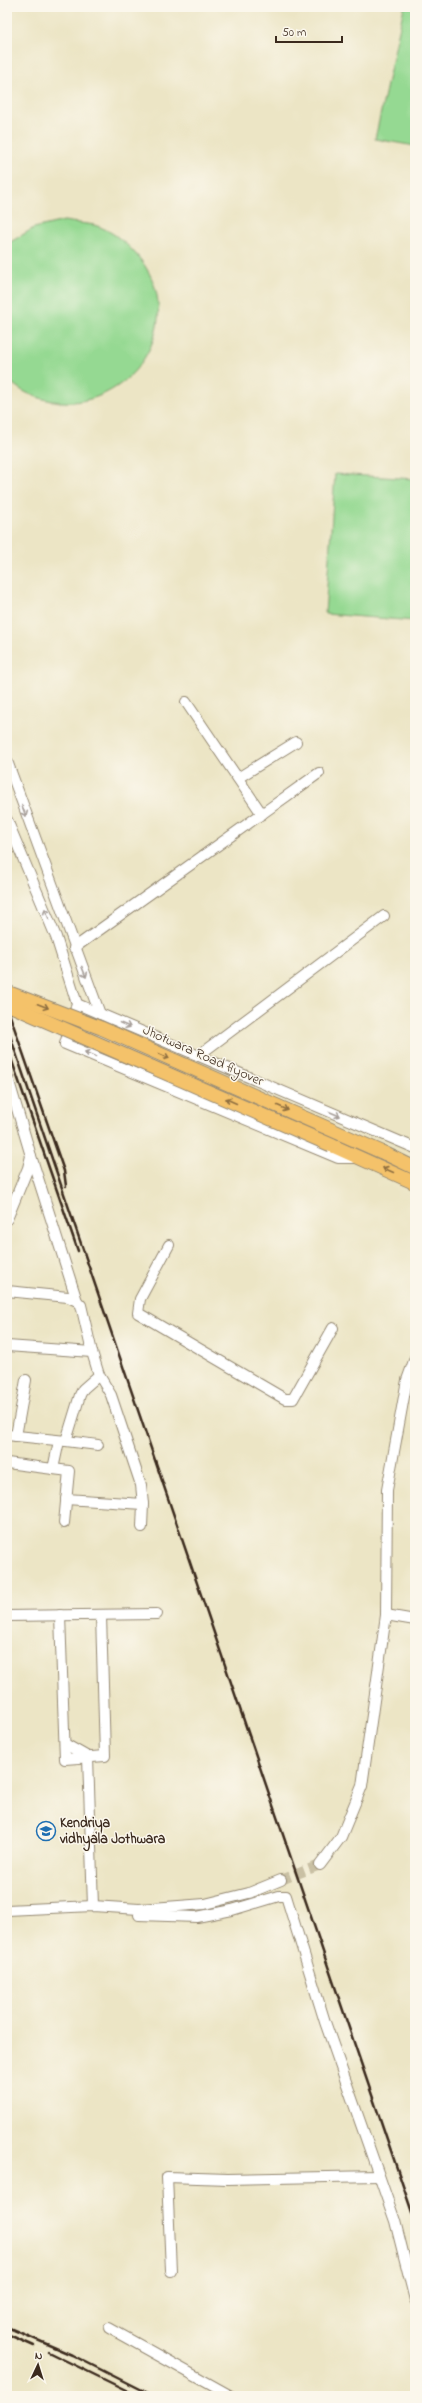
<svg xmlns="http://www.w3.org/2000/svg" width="422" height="2403" font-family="'Indie Flower',sans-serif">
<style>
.green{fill:#95d992;stroke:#688258}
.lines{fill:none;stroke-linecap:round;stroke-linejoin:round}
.minor-tunnel{stroke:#c9c0a4;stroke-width:10;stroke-dasharray:10 5;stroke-linecap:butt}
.minor-casing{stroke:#948872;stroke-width:12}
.major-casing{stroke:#948872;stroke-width:15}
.minor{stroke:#fff;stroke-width:10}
.major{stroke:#f4c26a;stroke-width:13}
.rail{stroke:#3b2a1e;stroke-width:2.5}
.major-bridge-casing{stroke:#948872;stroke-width:15;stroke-linecap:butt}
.major-bridge{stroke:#f4c26a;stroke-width:13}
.oneway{stroke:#a79f9a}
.oneway2{stroke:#8e6e40}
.labels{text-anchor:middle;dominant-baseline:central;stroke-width:3;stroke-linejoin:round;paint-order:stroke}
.street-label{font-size:14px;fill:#3b2a1e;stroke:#fbf7ec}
.poi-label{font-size:14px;font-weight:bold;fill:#3b2a1e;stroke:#fbf7ec;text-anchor:start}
</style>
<rect width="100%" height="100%" fill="#fbf7ec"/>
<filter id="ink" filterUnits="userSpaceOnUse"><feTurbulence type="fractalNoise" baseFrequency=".025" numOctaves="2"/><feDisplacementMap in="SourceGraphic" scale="8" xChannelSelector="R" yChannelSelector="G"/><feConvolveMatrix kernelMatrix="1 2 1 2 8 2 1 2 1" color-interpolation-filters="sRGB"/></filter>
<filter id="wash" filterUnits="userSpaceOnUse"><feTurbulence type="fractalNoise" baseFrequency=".012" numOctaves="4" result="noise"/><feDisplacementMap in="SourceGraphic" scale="16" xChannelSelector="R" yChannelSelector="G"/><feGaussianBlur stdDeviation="0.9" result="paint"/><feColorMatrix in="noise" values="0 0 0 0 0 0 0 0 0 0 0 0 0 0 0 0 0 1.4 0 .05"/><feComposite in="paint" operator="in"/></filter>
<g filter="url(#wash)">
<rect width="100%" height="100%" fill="#ece5c5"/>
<g class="green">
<path d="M404,7H415V146L375,139Z"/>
<path d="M64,221C74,223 84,223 94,225C109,229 123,240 134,252C202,324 116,435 27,393C20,390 13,384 7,379V244L34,228Z"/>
<path d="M335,474L415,479V621L325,614Z"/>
</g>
</g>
<g filter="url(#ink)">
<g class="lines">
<path class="minor-tunnel" d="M281,1880L320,1865"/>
<defs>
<g id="minor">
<path d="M186,702L262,814"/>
<path d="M7,761L100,1014"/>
<path d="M238,778L296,742"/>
<path d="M7,820L56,937L77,1004L65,1044L338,1158H358"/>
<path d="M74,948L319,773"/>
<path d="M77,1004L415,1148"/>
<path d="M199,1055L384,916"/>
<path d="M7,1075L31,1156L28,1168L7,1219"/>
<path d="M31,1156L77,1301"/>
<path d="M169,1245L140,1299L138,1313L285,1399H293L333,1328"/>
<path d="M7,1291L68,1297L77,1301L81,1305L92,1352L7,1346"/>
<path d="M7,1435L66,1441L80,1395L83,1389L99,1375L92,1352"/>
<path d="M16,1436L26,1380"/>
<path d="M66,1441L98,1445"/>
<path d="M7,1463L53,1469L59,1441"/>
<path d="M53,1469L69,1471L64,1523"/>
<path d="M66,1499L143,1504L141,1485L111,1395L99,1375"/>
<path d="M142,1527L143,1504"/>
<path d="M60,1615L65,1759L105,1756L101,1615"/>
<path d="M386,1615L387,1490L407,1380L415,1358"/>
<path d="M7,1616L157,1614"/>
<path d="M65,1744L88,1757L93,1906"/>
<path d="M320,1865L341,1837L362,1786L386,1615L415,1620"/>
<path d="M7,1910L93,1906L139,1909L205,1904L249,1893L281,1880"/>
<path d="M139,1915L197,1917L232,1910L279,1896H286L325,2022L395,2221L415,2300"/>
<path d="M171,2271L167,2177L228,2179L379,2176"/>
<path d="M109,2328L231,2396"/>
</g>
<g id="major">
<path d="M331,1145L415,1183"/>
<path d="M384,1153L415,1168"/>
</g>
</defs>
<use href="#minor" class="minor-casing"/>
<use href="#major" class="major-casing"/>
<use href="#minor" class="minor"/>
<use href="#major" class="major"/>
<g class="rail">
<path d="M7,1007L64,1171L66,1186"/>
<path d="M7,1027L415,2221"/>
<path d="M7,1047L78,1251"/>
<path d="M7,2327L72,2355L153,2396"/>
<path d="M7,2334L34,2346"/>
<path d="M48,2352L138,2396"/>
</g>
<defs>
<g id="major-bridge">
<path d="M7,992L101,1028L384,1153"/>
<path d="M7,1004L331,1145"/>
</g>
</defs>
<use href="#major-bridge" class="major-bridge-casing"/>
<use href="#major-bridge" class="major-bridge"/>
</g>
<defs><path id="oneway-shaft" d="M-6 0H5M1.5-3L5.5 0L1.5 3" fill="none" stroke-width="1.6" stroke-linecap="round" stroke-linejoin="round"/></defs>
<g class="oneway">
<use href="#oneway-shaft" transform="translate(24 811) rotate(69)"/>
<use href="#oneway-shaft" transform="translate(47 914) rotate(-112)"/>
<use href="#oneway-shaft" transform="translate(84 972) rotate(68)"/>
<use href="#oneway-shaft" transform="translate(125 1025) rotate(23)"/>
<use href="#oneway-shaft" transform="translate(90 1054) rotate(-157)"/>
<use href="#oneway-shaft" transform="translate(335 1114) rotate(23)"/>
</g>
<g class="oneway2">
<use href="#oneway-shaft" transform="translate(43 1006) rotate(21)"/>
<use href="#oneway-shaft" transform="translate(164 1056) rotate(24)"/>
<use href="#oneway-shaft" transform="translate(231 1101) rotate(-156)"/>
<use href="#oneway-shaft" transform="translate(283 1108) rotate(24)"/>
<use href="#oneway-shaft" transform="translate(388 1170) rotate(-156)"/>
</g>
</g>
<defs>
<symbol id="school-ring" viewBox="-11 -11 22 22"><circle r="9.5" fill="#fbf7ec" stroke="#1f6fb2" stroke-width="1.5"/><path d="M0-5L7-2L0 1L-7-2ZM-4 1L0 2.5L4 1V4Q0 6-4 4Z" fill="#1f6fb2"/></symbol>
</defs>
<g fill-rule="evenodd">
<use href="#school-ring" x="35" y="1820" width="22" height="22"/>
</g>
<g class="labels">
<g class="street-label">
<text transform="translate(203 1056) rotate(24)">Jhotwara Road flyover</text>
</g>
<g class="poi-label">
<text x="60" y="1823">Kendriya<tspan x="60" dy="16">vidhyala Jothwara</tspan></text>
</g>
</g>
<rect width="422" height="2403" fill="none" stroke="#fbf7ec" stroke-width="24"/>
<g transform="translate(38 2365) rotate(4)" stroke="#fbf7ec" stroke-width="3" paint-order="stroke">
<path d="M0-3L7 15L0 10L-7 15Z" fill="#3b2a1e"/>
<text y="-6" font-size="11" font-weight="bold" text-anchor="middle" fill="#3b2a1e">N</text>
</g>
<path d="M276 36v6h66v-6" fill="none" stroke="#3b2a1e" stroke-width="2"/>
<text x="282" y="36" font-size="12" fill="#3b2a1e" stroke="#fbf7ec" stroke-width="3" paint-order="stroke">50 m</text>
</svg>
